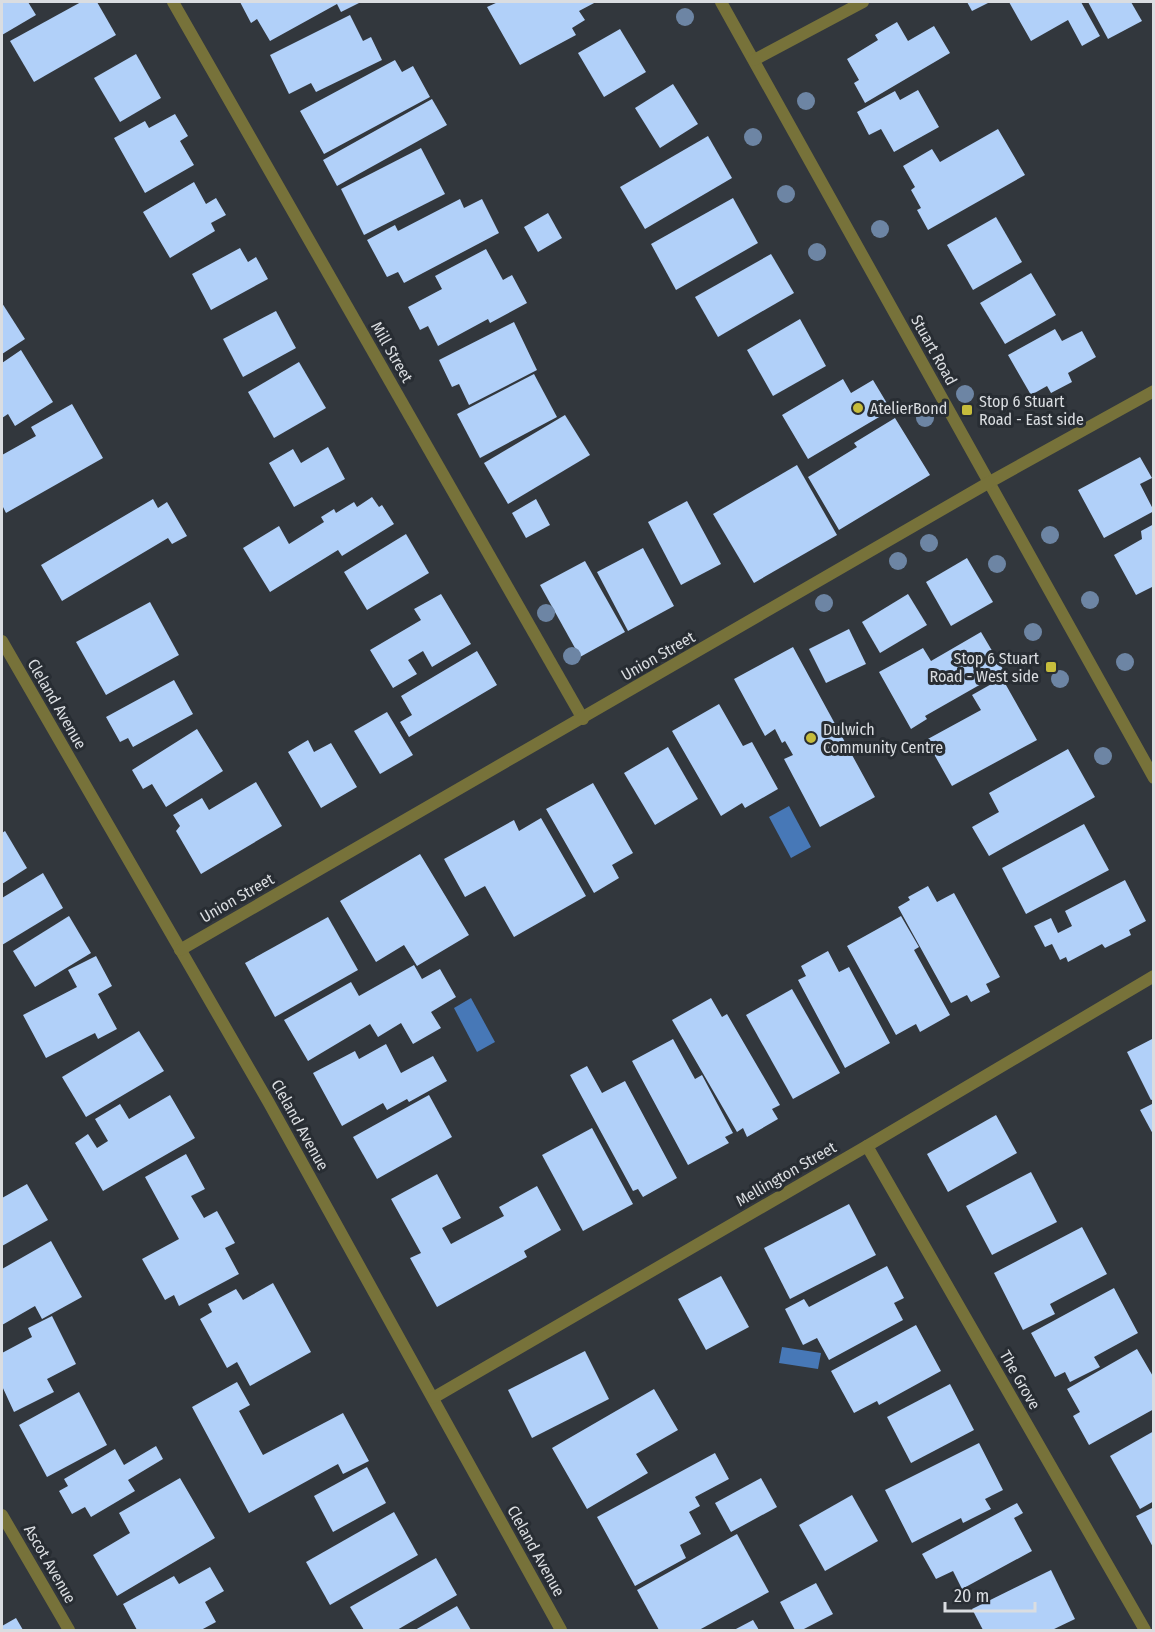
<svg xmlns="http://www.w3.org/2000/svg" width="1155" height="1632" font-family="'Fira Sans Condensed',sans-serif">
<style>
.water{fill:#4778b7}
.building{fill:#b1d0f9}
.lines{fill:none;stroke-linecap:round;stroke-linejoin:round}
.minor{stroke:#77723a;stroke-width:12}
.tree{fill:#6d85a4}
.poi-dot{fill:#c6bc3c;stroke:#282d33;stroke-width:2}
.labels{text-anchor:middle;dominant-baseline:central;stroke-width:6;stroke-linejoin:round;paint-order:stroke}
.street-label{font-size:16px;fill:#dadde1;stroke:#282d33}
.poi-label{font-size:16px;fill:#dadde1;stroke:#282d33;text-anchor:start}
</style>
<rect width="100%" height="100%" fill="#32373d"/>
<g class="water">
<path d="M789,806L811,847L791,858L769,817Z"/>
<path d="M471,998L495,1042L477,1052L454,1008Z"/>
<path d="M782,1347L821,1353L818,1369L779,1363Z"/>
</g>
<g class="building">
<path d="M2,2H28L36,15L2,35Z"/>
<path d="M81,2H97L116,35L34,82L10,41Z"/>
<path d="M240,2H361L341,12L337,4L270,41L257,19L251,23Z"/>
<path d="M498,2H596L579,11L585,20L572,28L576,35L520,65L487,7Z"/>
<path d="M967,2H990L972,11Z"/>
<path d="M1009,2H1081L1100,36L1082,46L1068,20L1031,41Z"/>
<path d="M1088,2H1131L1142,21L1108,39Z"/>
<path d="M350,15L363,41L371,37L382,60L316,92L311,83L289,94L270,55Z"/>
<path d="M897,22L908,41L934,26L950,53L865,103L854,83L859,80L847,59L878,40L875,35Z"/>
<path d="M620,29L646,72L604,97L578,53Z"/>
<path d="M136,54L161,98L120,122L94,78Z"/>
<path d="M395,60L402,72L413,66L430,97L324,154L300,111Z"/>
<path d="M673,84L698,124L660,148L635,108Z"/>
<path d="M918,90L939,127L894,152L881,129L869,135L857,112L895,91L900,100Z"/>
<path d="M432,99L447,125L337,186L323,160Z"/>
<path d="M175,114L188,136L180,141L194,165L145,193L114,138L145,121L149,128Z"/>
<path d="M998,129L1025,175L928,230L917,210L921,208L911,190L915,187L903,166L932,149L940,162Z"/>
<path d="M708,136L732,178L645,229L620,187Z"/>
<path d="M421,148L445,194L364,235L341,189Z"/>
<path d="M194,182L206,204L216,198L226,215L211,223L215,231L170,258L143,212Z"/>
<path d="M733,198L758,243L676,290L651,244Z"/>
<path d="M460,199L464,208L482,199L499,233L404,283L398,272L387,277L367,240L395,225L398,231Z"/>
<path d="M548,213L562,238L538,252L524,227Z"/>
<path d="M996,217L1022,262L973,290L947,245Z"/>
<path d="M240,248L248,262L256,257L268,279L211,310L192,274Z"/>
<path d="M486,249L503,280L512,275L527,303L490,323L488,319L438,346L428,326L420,330L408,307L442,289L435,276Z"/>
<path d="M771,254L794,293L718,337L695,297Z"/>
<path d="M1031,273L1056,315L1005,344L980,303Z"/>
<path d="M2,303L25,339L2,354Z"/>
<path d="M276,311L296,348L243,377L223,339Z"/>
<path d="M800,319L826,366L773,396L747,350Z"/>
<path d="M514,322L537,370L469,405L459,384L452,387L439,360Z"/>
<path d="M1055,329L1062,341L1082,331L1096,357L1068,373L1072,382L1051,393L1047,386L1031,395L1008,355Z"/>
<path d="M21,350L53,402L15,426L8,414L2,418V363Z"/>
<path d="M299,362L326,408L274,438L248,392Z"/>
<path d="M534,374L557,417L480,458L457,414Z"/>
<path d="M843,379L851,393L873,380L891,410L808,459L782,415Z"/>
<path d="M72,404L103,458L6,513L2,505V455L36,436L31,427Z"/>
<path d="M565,415L590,455L508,504L484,463Z"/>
<path d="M895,418L930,475L839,530L808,477L857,447L854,443Z"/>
<path d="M328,447L345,479L294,507L269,463L293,449L301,463Z"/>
<path d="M1140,457L1152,478L1140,484L1154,511L1104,538L1078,490Z"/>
<path d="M797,465L837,535L754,583L713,514Z"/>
<path d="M372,497L379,507L382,505L394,524L342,556L338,550L270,592L243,548L279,526L289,544L324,522L321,517L334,509L336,513L354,502L357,507Z"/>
<path d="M153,499L158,508L167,502L187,536L172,544L168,538L62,601L41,565Z"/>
<path d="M536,499L550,525L526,538L512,513Z"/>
<path d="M687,501L721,564L681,585L648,522Z"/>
<path d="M1154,524V586L1136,595L1114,555L1142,539L1141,531Z"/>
<path d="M406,534L429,573L367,610L344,572Z"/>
<path d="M643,548L674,606L628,631L597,572Z"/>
<path d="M967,558L993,602L951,626L926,582Z"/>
<path d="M585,561L625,632L580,657L540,585Z"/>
<path d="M441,594L471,644L432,667L423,651L408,660L417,674L393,688L370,650L421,620L414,609Z"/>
<path d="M908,594L927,625L880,653L862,622Z"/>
<path d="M150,602L179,655L106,695L76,642Z"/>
<path d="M849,629L866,664L826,683L809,649Z"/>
<path d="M981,632L1004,671L925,716L927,719L911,729L879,672L923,648L931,661Z"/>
<path d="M793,647L875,797L820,827L784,759L793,755L785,741L782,743L775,729L765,736L734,679Z"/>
<path d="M477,651L497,685L409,737L400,722L412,715L401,696Z"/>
<path d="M1002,678L1037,740L952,786L926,740L981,710L972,695Z"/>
<path d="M174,680L193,714L133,747L128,738L120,742L106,717Z"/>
<path d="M719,704L743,746L752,742L778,789L745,808L742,803L721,816L672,731Z"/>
<path d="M387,712L413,755L380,774L354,731Z"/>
<path d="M197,729L223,771L166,807L152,784L143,789L132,770Z"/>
<path d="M308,740L314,752L331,743L357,787L321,808L288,752Z"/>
<path d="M668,747L698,799L655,825L624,773Z"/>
<path d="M1068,749L1095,797L989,856L972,827L999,812L989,793Z"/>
<path d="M256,782L282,826L201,874L176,831L180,826L173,815L202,798L209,810Z"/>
<path d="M593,783L633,853L612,865L619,878L594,893L546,809Z"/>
<path d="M541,818L586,896L514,937L485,886L465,897L444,859L514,820L519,831Z"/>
<path d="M1084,824L1109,870L1026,914L1002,868Z"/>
<path d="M5,831L27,868L2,884V833Z"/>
<path d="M420,854L469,935L417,966L404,945L376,962L340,901Z"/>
<path d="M43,873L63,908L2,945V898Z"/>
<path d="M1125,880L1146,921L1129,930L1131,935L1105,948L1102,944L1068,962L1066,957L1060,960L1052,944L1045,947L1034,926L1051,918L1058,933L1072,926L1065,911Z"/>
<path d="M928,886L937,902L954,893L1000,977L986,984L990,992L971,1002L967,995L951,1003L898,907L910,900L908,897Z"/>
<path d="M69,916L91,953L35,987L13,951Z"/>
<path d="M901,916L919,947L914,950L950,1015L920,1032L916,1024L896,1035L847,946Z"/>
<path d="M328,917L358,970L275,1017L245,963Z"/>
<path d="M828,951L839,972L849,967L890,1043L845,1068L798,980L806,976L801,966Z"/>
<path d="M96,956L112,986L98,994L117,1029L98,1039L95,1033L46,1058L23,1015L77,987L68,970Z"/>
<path d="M414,965L422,979L440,969L456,997L431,1012L441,1028L413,1044L401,1023L378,1037L370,1024L308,1061L284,1020L351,982L359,996Z"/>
<path d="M792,989L840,1073L793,1099L746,1015Z"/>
<path d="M711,998L722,1017L727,1014L780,1105L772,1109L778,1119L747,1137L743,1128L737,1132L672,1020Z"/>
<path d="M139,1031L164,1071L86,1117L62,1077Z"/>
<path d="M1154,1038V1099L1151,1100L1127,1052Z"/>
<path d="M673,1039L695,1079L702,1075L733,1133L725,1137L729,1143L688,1165L632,1061Z"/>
<path d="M386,1044L401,1073L433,1056L447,1081L409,1102L407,1099L387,1110L383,1103L342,1126L313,1073L355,1051L359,1059Z"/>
<path d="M587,1066L602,1093L625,1081L677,1178L643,1197L638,1189L633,1191L570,1075Z"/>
<path d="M170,1095L195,1138L103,1191L75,1143L88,1134L97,1148L108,1141L95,1119L120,1104L129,1119Z"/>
<path d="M429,1095L452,1137L377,1179L353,1137Z"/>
<path d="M1154,1103V1136L1140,1110Z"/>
<path d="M996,1115L1017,1153L948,1192L927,1154Z"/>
<path d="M592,1128L633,1204L583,1231L542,1155Z"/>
<path d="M186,1154L205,1189L191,1196L204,1218L217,1211L235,1243L225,1248L239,1274L179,1306L174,1295L165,1300L142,1259L179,1239L145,1177Z"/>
<path d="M1031,1172L1057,1222L992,1255L966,1206Z"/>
<path d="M437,1174L461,1218L442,1228L451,1244L504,1216L499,1207L537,1186L561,1230L524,1251L527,1257L437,1307L410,1258L421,1253L391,1199Z"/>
<path d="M27,1184L48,1220L2,1246V1198Z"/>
<path d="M849,1204L876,1255L790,1299L764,1248Z"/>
<path d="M1082,1227L1107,1274L1050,1304L1055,1314L1023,1330L994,1273Z"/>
<path d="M51,1241L82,1297L42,1319L35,1306L2,1325V1269Z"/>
<path d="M887,1266L904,1298L894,1303L903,1320L829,1360L817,1338L803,1345L785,1309L804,1299L809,1307Z"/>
<path d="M721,1276L749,1327L706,1350L678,1299Z"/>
<path d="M273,1283L311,1352L250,1386L237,1362L227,1368L200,1319L212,1312L208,1304L236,1289L243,1300Z"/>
<path d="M1114,1288L1138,1333L1094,1357L1100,1367L1070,1382L1065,1372L1055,1377L1031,1333Z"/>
<path d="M52,1316L76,1364L47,1379L54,1392L14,1412L2,1386V1353L32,1337L28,1328Z"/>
<path d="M916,1325L941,1371L879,1405L877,1401L854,1413L831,1371Z"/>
<path d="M1137,1349L1154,1378V1409L1089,1445L1073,1416L1080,1412L1067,1389Z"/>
<path d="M585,1351L609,1399L532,1438L508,1390Z"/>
<path d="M237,1382L250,1405L239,1411L263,1455L343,1413L369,1461L343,1474L338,1464L249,1513L192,1407Z"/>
<path d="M950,1384L974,1430L911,1463L887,1417Z"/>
<path d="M654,1389L678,1430L636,1454L648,1473L587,1509L552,1448Z"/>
<path d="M79,1392L107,1445L47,1477L19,1425Z"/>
<path d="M1154,1431V1501L1140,1509L1110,1456Z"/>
<path d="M979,1443L1003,1490L985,1499L991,1509L963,1523L961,1518L912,1543L885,1490Z"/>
<path d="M156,1446L163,1459L128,1480L135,1491L91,1517L85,1507L72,1514L59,1491L68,1486L64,1479L115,1449L124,1465Z"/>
<path d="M715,1453L729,1479L695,1497L700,1506L689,1512L701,1534L680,1545L686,1558L635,1586L597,1517Z"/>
<path d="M367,1467L386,1503L333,1532L314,1496Z"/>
<path d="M180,1478L215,1538L117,1596L93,1555L130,1533L119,1513Z"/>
<path d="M761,1478L777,1507L731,1532L715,1503Z"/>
<path d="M852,1495L878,1541L825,1571L799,1525Z"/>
<path d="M1017,1503L1023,1513L1014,1518L1032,1551L962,1589L953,1571L936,1579L922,1554Z"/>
<path d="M1154,1507V1549L1136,1516Z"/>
<path d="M394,1512L418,1555L330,1605L306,1562Z"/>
<path d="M737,1534L769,1592L699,1630H659L637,1590Z"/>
<path d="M436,1558L457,1595L397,1630H364L350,1607Z"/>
<path d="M210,1567L224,1591L205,1602L216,1622L201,1630H137L123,1604L174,1576L179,1584Z"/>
<path d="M1051,1570L1075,1619L1052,1630H983L972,1609Z"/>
<path d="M816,1583L833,1614L802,1630H795L780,1602Z"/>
<path d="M457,1606L471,1630H415Z"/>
<path d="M16,1618L23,1630H2V1626Z"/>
<path d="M753,1620L759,1630H734Z"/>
</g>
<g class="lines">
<g class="minor">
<path d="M173,2L583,719"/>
<path d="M721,2L1154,778"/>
<path d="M754,60L863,2"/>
<path d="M2,641L269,1103L561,1630"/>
<path d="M180,950L988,483L1154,391"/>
<path d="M867,1146L1145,1630"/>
<path d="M433,1398L867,1146L1154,976"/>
<path d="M2,1515L69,1630"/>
</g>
</g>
<g class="tree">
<circle cx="685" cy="17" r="9"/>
<circle cx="806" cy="101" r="9"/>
<circle cx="753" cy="137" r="9"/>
<circle cx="786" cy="194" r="9"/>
<circle cx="880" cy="229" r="9"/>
<circle cx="817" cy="252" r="9"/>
<circle cx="965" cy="394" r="9"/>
<circle cx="925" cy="418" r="9"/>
<circle cx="1050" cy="535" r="9"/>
<circle cx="929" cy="543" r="9"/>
<circle cx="898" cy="561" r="9"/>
<circle cx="997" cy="564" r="9"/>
<circle cx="1090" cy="600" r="9"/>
<circle cx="824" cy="603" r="9"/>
<circle cx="546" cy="613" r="9"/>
<circle cx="1033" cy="632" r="9"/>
<circle cx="572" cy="656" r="9"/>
<circle cx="1125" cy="662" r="9"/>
<circle cx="1060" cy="679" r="9"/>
<circle cx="1103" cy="756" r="9"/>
</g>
<g class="poi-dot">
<circle cx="858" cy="408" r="6"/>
<rect x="961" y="404" width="12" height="12" rx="3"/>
<rect x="1045" y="661" width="12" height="12" rx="3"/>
<circle cx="811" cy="738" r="6"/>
</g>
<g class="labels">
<g class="street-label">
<text transform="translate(934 350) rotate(61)">Stuart Road</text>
<text transform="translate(392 352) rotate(60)">Mill Street</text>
<text transform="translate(658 656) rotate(-30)">Union Street</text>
<text transform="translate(57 704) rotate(60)">Cleland Avenue</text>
<text transform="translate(237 898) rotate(-30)">Union Street</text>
<text transform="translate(300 1125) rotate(61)">Cleland Avenue</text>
<text transform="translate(786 1174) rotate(-30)">Mellington Street</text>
<text transform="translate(1020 1380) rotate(60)">The Grove</text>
<text transform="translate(536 1551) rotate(61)">Cleland Avenue</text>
<text transform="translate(50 1564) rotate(60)">Ascot Avenue</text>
</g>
<g class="poi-label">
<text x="979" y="401">Stop 6 Stuart<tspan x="979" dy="18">Road - East side</tspan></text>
<text x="870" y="408">AtelierBond</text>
<text x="1039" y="658" text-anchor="end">Stop 6 Stuart<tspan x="1039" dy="18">Road - West side</tspan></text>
<text x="823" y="729">Dulwich<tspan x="823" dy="18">Community Centre</tspan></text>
</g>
</g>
<rect width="1155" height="1632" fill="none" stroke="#dadde1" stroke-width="6"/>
<path d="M945 1602v9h90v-9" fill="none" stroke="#dadde1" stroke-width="3"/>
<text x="954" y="1602" font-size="18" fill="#dadde1" stroke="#282d33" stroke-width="4.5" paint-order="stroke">20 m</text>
</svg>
